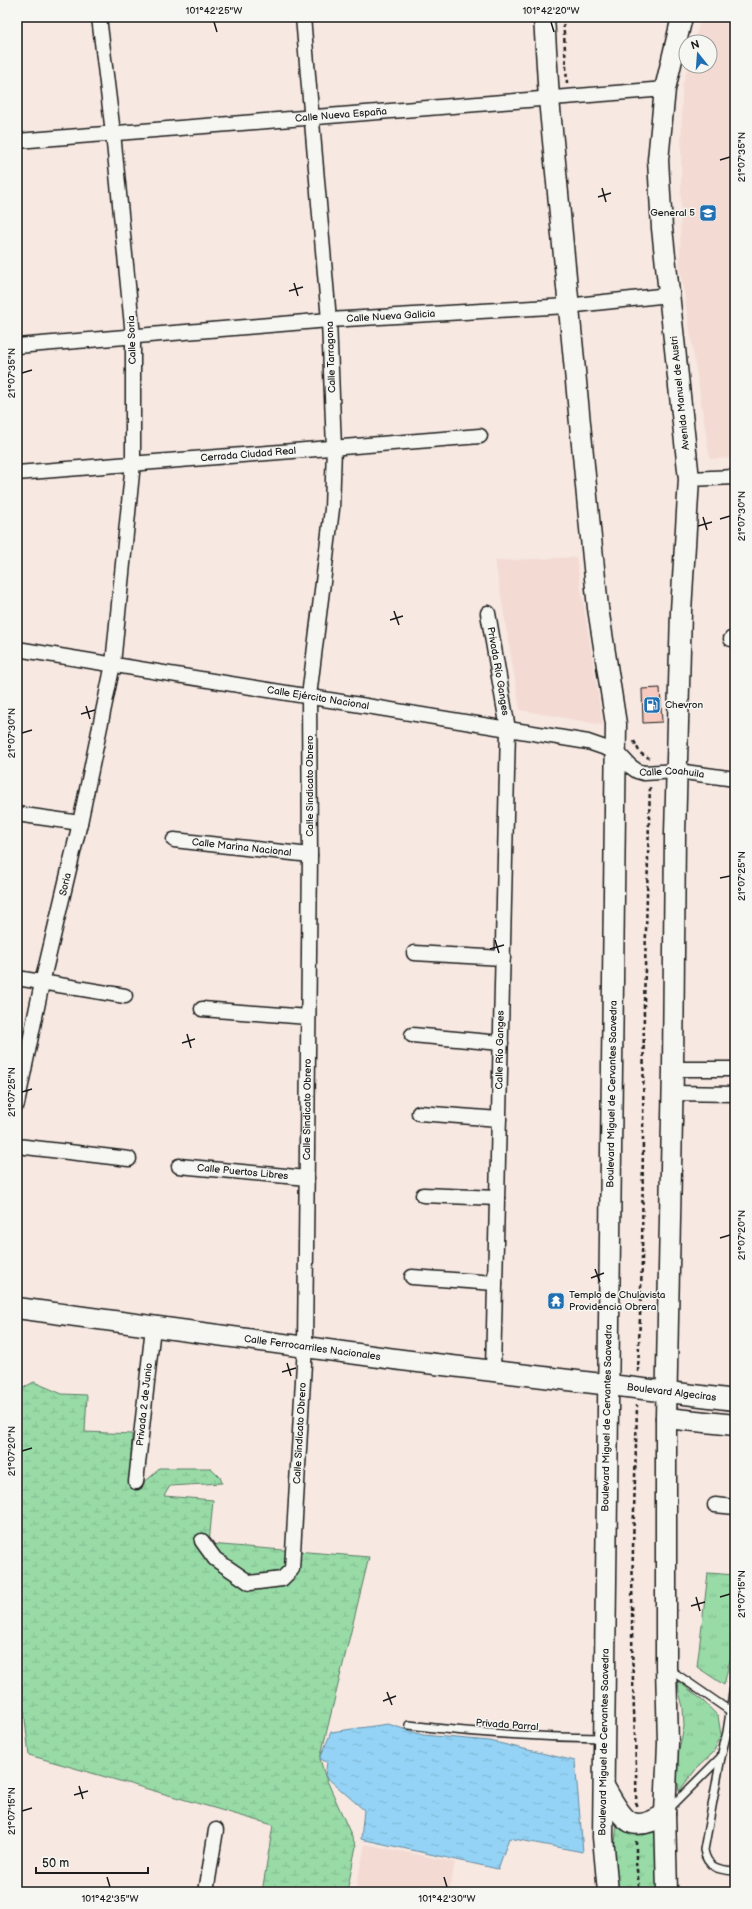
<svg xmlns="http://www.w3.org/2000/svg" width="752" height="1909" font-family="'Balsamiq Sans',sans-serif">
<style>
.built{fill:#f3dbd3}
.grass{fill:url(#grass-tufts);stroke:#5a7c62}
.wetland{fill:url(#wetland-marsh);stroke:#5a7c62}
.water{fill:url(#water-ripples);stroke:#648a9e}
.building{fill:#f8c9be;stroke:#1c1c1c}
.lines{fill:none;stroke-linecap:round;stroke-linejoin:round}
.lane-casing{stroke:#1c1c1c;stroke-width:10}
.street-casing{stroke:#1c1c1c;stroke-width:17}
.secondary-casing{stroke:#1c1c1c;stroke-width:23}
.path{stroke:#1c1c1c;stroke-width:2.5;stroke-dasharray:4 3;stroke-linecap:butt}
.lane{stroke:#f6f6f2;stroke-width:7}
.street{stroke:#f6f6f2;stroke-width:14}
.secondary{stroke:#f6f6f2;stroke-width:20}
.ticks{fill:none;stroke:#1c1c1c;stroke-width:1.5}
.labels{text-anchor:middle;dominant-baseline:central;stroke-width:3;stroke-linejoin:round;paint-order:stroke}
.street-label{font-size:10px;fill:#1c1c1c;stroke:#f6f6f2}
.poi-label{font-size:10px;fill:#1c1c1c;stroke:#f6f6f2;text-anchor:start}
.neatline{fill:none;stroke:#1c1c1c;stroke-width:1.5}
.ticks-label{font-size:10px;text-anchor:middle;fill:#1c1c1c}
</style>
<defs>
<pattern id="grass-tufts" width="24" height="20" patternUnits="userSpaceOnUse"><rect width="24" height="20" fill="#98dba7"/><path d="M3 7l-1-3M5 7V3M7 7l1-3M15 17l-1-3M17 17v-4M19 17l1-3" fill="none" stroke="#82bb8f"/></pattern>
<pattern id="wetland-marsh" width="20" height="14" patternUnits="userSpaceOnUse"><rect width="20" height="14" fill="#98dba7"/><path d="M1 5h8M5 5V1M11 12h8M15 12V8" fill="none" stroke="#82bb8f"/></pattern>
<pattern id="water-ripples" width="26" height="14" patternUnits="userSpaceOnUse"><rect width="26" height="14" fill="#94d3f5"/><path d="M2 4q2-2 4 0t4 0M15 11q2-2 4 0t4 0" fill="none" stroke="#7fb5d1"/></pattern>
</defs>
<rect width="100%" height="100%" fill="#f7e8e2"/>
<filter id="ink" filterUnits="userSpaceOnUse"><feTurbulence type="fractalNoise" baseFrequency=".025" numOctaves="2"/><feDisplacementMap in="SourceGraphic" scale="8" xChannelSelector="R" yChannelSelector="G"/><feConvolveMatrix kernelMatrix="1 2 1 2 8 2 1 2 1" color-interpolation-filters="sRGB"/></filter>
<g filter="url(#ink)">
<g class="built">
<path d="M701,17H735V458L710,459L680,268L682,86L688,66H710V42H694Z"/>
<path d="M576,557L603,725L520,710L495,561Z"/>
<path d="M365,1844L455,1862L449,1892H355Z"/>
</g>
<g class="grass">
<path d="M708,1573L735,1575V1639L724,1685L697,1667Z"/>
<path d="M678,1681L701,1699L718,1716L721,1735L713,1753L697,1768L679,1791L675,1767L684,1727L683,1707L679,1692Z"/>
<path d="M618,1815L655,1824L662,1892H619L613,1861Z"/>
</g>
<path class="wetland" d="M34,1382L62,1394L87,1395L85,1432L132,1434L130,1478L141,1485L154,1474L159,1468H211L220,1477L222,1483L170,1486L164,1496L213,1500L209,1544L369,1557L320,1759L325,1776L356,1846L347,1892H262L273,1825L29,1755L21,1683L17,1681V1391Z"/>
<path class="water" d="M388,1724L423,1735L490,1741L575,1761L583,1852L509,1838L498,1869L361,1839L364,1810L325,1776L327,1762L320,1759L331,1732Z"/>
<path class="building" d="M660,688L662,722L643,723L642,689Z"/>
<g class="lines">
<defs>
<g id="lane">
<path d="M669,1669L730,1711L735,1712"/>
<path d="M409,1725C473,1733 537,1737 602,1738"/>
<path d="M721,1757L704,1850C707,1868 719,1870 735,1871"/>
<path d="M669,1809L721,1757L727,1732L735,1680"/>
</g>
<g id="street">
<path id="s1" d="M17,141L665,89"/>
<path id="s2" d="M17,346L329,320L567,306L669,295"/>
<path id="s3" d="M17,473L480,436"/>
<path d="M689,479L735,477"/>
<path id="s4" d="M488,613L508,729L493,1371"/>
<path d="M731,639H735"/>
<path id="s5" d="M17,649L588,742L617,752L630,766L637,771L644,773L677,771L735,779"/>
<path d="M17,814L80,823"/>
<path id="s6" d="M174,840L310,855"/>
<path d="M414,953L503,958"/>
<path d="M17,978L125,996"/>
<path d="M202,1009L308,1017"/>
<path d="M412,1035L501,1043"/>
<path d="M673,1069H735"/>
<path d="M672,1093L735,1094"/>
<path id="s7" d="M17,1104L42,983L80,823L113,664L133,463V336L113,133L99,17"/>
<path d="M419,1113L499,1119"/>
<path d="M17,1146L129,1159"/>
<path id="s8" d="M179,1166L307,1178"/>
<path d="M423,1195L497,1198"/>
<path d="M412,1277L495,1283"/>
<path id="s9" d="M136,1482L153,1327"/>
<path d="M715,1505L735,1507"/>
<path id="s10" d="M202,1541L215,1559L250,1583L282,1579L292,1569L305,1346L310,855L309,696L332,509L334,448L329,320L303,17"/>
<path d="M206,1892L216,1830"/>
</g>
<g id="secondary">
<path d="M544,17L549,99L590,528L598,608L616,724L603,1837L608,1892"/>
<path id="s11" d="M17,1308L402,1360L735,1400"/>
<path d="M666,1418L735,1425"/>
<path d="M605,1788C622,1817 629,1837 665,1814"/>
<path d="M667,1892L665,1814L668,1743L666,1667V1418L673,1069L675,834L681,611L689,479L662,228L658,160L665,89L682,17"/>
</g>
</defs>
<use href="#lane" class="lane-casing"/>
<use href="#street" class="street-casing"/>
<use href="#secondary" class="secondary-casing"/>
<g class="path">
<path d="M563,17L567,83"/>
<path d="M634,741L640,753L649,758"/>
<path d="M638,1372L642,1261L644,1004L650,785"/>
<path d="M636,1806C637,1764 634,1723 633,1681C630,1589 635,1497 637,1405"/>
<path d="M636,1841V1863L640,1892"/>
</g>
<use href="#lane" class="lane"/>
<use href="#street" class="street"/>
<use href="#secondary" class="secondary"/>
</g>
</g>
<path class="ticks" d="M214,22L217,32M551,22L554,32M720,160L730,157M602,188L606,202M598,197L611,193M294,283L298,296M289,291L303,287M22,373L32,370M703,517L707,530M720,519L730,516M698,526L712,522M394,611L399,625M390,620L403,616M86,706L90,719M81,714L95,710M22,733L32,730M720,878L730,876M495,940L499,953M490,949L504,945M187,1034L191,1048M182,1043L195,1039M22,1092L32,1089M720,1238L730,1235M595,1269L600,1282M591,1278L604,1273M287,1363L291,1376M282,1372L296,1368M22,1451L32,1448M696,1597L700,1611M720,1597L730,1594M691,1606L705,1602M387,1692L392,1705M383,1701L396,1696M79,1786L83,1799M74,1795L88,1791M22,1811L32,1808M107,1877L110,1887M444,1877L447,1887"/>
<defs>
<symbol id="school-square" viewBox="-11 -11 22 22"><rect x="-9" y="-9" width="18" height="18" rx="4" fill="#1f6fb2" stroke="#f6f6f2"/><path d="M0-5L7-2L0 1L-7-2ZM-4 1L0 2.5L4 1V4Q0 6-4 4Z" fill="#fff"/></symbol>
<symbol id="fuel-square" viewBox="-11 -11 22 22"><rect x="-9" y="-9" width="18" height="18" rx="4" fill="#1f6fb2" stroke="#f6f6f2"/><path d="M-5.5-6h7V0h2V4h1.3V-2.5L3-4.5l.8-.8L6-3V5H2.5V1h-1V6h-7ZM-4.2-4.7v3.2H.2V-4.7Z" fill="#fff"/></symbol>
<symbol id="temple-square" viewBox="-11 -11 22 22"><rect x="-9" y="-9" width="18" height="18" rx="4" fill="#1f6fb2" stroke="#f6f6f2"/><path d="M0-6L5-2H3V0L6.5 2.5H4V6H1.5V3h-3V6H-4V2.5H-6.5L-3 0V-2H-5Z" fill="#fff"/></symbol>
</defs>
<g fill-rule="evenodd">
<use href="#school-square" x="698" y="203" width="20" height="20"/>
<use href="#fuel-square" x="642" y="695" width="20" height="20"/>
<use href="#temple-square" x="546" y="1291" width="20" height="20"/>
</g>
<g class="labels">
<g class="street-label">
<text stroke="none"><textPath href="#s1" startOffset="325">Calle Nueva España</textPath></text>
<text stroke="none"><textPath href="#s2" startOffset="375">Calle Nueva Galicia</textPath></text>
<text transform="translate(132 340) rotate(-92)">Calle Soria</text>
<text transform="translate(331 357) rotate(-92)">Calle Tarragona</text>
<text transform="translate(680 393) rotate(-96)">Avenida Manuel de Austri</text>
<text stroke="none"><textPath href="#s3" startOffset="232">Cerrada Ciudad Real</textPath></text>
<text stroke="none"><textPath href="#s4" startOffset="59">Privada Río Ganges</textPath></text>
<text stroke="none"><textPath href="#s5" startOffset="305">Calle Ejército Nacional</textPath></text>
<text stroke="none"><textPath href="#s5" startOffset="672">Calle Coahuila</textPath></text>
<text transform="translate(310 786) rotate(-90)">Calle Sindicato Obrero</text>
<text stroke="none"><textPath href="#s6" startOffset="68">Calle Marina Nacional</textPath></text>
<text stroke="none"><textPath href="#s7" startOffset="225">Soria</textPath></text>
<text transform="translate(500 1050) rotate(-89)">Calle Río Ganges</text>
<text transform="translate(612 1094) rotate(-89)">Boulevard Miguel de Cervantes Saavedra</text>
<text stroke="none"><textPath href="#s10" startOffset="571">Calle Sindicato Obrero</textPath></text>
<text stroke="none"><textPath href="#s8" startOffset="64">Calle Puertos Libres</textPath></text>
<text stroke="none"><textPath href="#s11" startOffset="298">Calle Ferrocarriles Nacionales</textPath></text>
<text stroke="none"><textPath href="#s11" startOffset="660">Boulevard Algeciras</textPath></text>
<text stroke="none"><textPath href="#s9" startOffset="78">Privada 2 de Junio</textPath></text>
<text transform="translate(607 1418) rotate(-89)">Boulevard Miguel de Cervantes Saavedra</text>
<text stroke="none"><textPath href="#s10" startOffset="247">Calle Sindicato Obrero</textPath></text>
<text transform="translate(507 1725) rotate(4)">Privada Parral</text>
<text transform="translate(604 1742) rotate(-89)">Boulevard Miguel de Cervantes Saavedra</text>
</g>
<g class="poi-label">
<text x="695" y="213" text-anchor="end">General 5</text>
<text x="665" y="705">Chevron</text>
<text x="569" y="1295">Templo de Chulavista<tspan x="569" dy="12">Providencia Obrera</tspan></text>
</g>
</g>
<rect width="752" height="1909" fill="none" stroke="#f6f6f2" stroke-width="44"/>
<g transform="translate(698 54) rotate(343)"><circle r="19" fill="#f6f6f2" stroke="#9f9f9c"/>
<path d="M0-3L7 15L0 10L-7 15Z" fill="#1f6fb2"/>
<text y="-6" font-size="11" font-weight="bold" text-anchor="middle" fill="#1c1c1c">N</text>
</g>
<path d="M36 1867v6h112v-6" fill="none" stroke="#1c1c1c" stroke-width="2"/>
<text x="42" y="1867" font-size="12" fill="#1c1c1c" stroke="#f6f6f2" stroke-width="3" paint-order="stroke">50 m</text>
<rect x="22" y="22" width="708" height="1865" class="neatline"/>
<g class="ticks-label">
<text x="214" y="14">101°42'25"W</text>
<text x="551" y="14">101°42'20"W</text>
<text transform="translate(741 157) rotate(-90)" y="4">21°07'35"N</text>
<text transform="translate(11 373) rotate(-90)" y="4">21°07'35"N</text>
<text transform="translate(741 516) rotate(-90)" y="4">21°07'30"N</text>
<text transform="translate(11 733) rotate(-90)" y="4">21°07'30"N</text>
<text transform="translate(741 876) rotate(-90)" y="4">21°07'25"N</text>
<text transform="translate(11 1092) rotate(-90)" y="4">21°07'25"N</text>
<text transform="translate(741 1235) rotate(-90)" y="4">21°07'20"N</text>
<text transform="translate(11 1451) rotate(-90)" y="4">21°07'20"N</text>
<text transform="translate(741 1594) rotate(-90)" y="4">21°07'15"N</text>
<text transform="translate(11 1811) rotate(-90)" y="4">21°07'15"N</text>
<text x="110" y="1902">101°42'35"W</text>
<text x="447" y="1902">101°42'30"W</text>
</g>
</svg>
